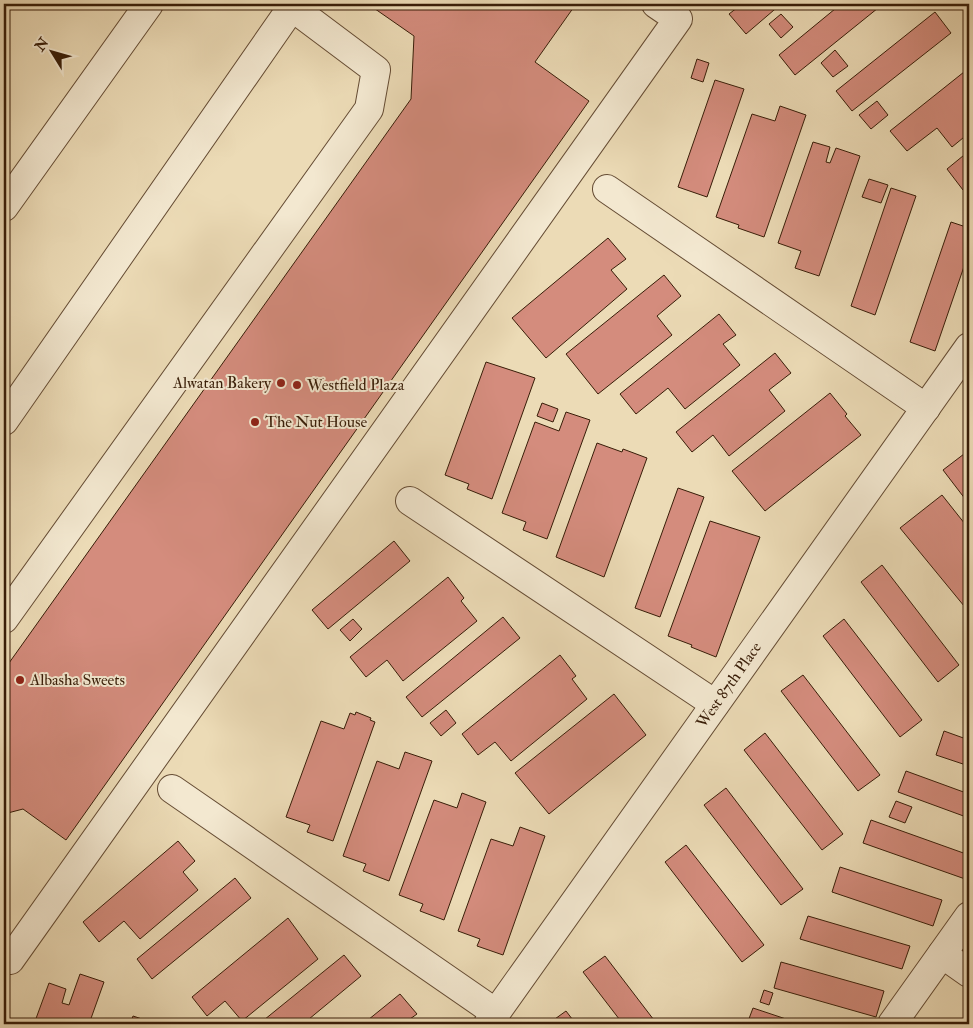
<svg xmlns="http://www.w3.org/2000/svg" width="973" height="1028" font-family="'IM FELL Double Pica',serif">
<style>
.building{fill:#d48c7d;stroke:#381d08}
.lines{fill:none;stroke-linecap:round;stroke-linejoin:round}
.minor-casing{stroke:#654c34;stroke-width:30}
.minor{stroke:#f3e8d0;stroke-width:28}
.poi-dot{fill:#8f2418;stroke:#f3e8d0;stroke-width:2}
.labels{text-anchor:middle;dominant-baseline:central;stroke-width:4;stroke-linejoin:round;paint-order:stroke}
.poi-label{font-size:16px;fill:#381d08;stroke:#f3e8d0;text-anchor:start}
.street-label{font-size:16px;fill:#381d08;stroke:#f3e8d0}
</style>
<rect width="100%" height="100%" fill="#ecdbb6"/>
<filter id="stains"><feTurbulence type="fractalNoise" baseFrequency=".004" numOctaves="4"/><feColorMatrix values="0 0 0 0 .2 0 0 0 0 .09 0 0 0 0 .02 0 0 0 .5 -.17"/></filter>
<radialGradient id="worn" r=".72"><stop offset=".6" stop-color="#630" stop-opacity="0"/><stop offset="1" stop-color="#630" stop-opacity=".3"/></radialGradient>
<g class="building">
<path d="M368,4H576L535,62L589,101L66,840L23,809L4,814V670L411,99L414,36Z"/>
<path d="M742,4H781L746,34L729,14Z"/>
<path d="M841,4H883L795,75L779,55Z"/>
<path d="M935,12L951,33L852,111L836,91Z"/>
<path d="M781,14L793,27L781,38L769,24Z"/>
<path d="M835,50L848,66L833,77L821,63Z"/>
<path d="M697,59L709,63L703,82L691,78Z"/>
<path d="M969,68V133L952,147L937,128L907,151L890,131Z"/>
<path d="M715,80L744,89L707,197L678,187Z"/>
<path d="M877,101L888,115L871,129L859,115Z"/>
<path d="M780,106L806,115L764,237L738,228L739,225L716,217L752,114L775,121Z"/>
<path d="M813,142L830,147L826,162L830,163L836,148L860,156L819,276L795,268L801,251L778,243Z"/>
<path d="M969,151V194L965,188L963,190L947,169Z"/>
<path d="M869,179L888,185L881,203L862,197Z"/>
<path d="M891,188L916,196L875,315L851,306Z"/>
<path d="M951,222L969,228V252L935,351L910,342Z"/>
<path d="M608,238L626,259L611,270L627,289L546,358L512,318Z"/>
<path d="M664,275L681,296L657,316L672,335L598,394L566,354Z"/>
<path d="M719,314L736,335L723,344L740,365L685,409L668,388L636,414L620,394Z"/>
<path d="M775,353L791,373L769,390L785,411L729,456L713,435L692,452L676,432Z"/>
<path d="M486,362L535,378L492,499L467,489L469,484L445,475Z"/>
<path d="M830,393L847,414L845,416L861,435L765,511L732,471Z"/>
<path d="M542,403L558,409L553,422L537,416Z"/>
<path d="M566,412L590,420L547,539L523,530L526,522L502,513L535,422L559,431Z"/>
<path d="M597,443L622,452L623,449L647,458L604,577L556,557Z"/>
<path d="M964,454L969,460V504L943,470Z"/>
<path d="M678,488L704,497L660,617L635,608Z"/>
<path d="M942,495L969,529V612L900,528Z"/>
<path d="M710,521L760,537L716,657L691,647L692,645L668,636Z"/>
<path d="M394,541L410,561L328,629L312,610Z"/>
<path d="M882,565L959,665L938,682L861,582Z"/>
<path d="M448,577L464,598L461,601L477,621L403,681L387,660L366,677L350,657Z"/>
<path d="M503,617L520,638L422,717L406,697Z"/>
<path d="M353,619L362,629L350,641L340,630Z"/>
<path d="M844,619L922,720L900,737L823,636Z"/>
<path d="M560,655L576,676L572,679L587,699L511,761L495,742L478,755L462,734Z"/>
<path d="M803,675L880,775L858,791L781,691Z"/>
<path d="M614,694L646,735L549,814L515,773Z"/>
<path d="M446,710L456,723L441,736L430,723Z"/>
<path d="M356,712L371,718L370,720L375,722L333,841L307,832L310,825L286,817L321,721L344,729L350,713L355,715Z"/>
<path d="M944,731L969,740V766L936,755Z"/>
<path d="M765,733L843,834L822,850L744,750Z"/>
<path d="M405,752L432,761L389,881L363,871L366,864L343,856L377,761L399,769Z"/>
<path d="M906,771L969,794V818L898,792Z"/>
<path d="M726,788L803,889L781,905L704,805Z"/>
<path d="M462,793L486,802L444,920L420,911L423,904L399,895L434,800L457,808Z"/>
<path d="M896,801L912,807L905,823L889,817Z"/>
<path d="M871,820L969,855V875L968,880L863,843Z"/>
<path d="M520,827L545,836L503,955L477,946L480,939L458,931L491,839L513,846Z"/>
<path d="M178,841L195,861L183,872L198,890L140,939L124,921L99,942L83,922Z"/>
<path d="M686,845L764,945L742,962L665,862Z"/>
<path d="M840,867L942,900L933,926L832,892Z"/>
<path d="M235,878L251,898L152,979L137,959Z"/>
<path d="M808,916L910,946L902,969L800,939Z"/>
<path d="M288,918L318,959L242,1021L225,1001L207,1016L192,997Z"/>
<path d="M344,955L361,976L303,1024H259Z"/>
<path d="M605,956L657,1024H623L583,972Z"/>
<path d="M781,962L884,991L876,1017L774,988Z"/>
<path d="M80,974L104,982L89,1024H34L49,983L66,989L62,1003L69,1005Z"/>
<path d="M764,990L773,993L769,1005L760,1002Z"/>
<path d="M400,994L417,1014L410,1019L414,1024H363Z"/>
<path d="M753,1008L801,1024H747Z"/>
<path d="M566,1011L576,1024H548Z"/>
<path d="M133,1016L157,1024H130Z"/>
</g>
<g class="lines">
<defs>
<g id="minor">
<path d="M607,189L926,408"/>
<path d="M4,207L149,4"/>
<path d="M4,421L292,7"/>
<path d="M410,501L715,704"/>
<path d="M4,619L369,109L376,70L288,4"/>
<path d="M172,789L496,1013"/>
<path d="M942,954L969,973"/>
<path d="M4,955L10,960L678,19L656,4"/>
<path d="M488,1024L969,347"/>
<path d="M892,1024L969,916"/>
</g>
</defs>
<use href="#minor" class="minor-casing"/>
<use href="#minor" class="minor"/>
</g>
<g class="poi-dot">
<circle cx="281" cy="383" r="5"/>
<circle cx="297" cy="385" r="5"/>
<circle cx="255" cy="422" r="5"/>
<circle cx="20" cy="680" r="5"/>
</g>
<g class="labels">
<g class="poi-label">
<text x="271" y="383" text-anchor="end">Alwatan Bakery</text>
<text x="307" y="385">Westfield Plaza</text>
<text x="265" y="422">The Nut House</text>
<text x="30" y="680">Albasha Sweets</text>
</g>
<g class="street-label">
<text transform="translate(729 685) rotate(-55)">West 87th Place</text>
</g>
</g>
<rect width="973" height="1028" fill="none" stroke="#ecdbb6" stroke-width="20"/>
<rect x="5" y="5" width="963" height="1018" fill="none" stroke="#381d08" stroke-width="2.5"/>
<rect x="10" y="10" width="953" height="1008" fill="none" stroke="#381d08"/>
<g transform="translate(52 52) rotate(307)" stroke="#f3e8d0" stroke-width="4" paint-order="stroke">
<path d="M0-4L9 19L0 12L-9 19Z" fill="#381d08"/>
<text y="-8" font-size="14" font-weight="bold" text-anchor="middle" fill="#381d08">N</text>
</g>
<rect width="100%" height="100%" filter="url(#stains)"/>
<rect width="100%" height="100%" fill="url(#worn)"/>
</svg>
